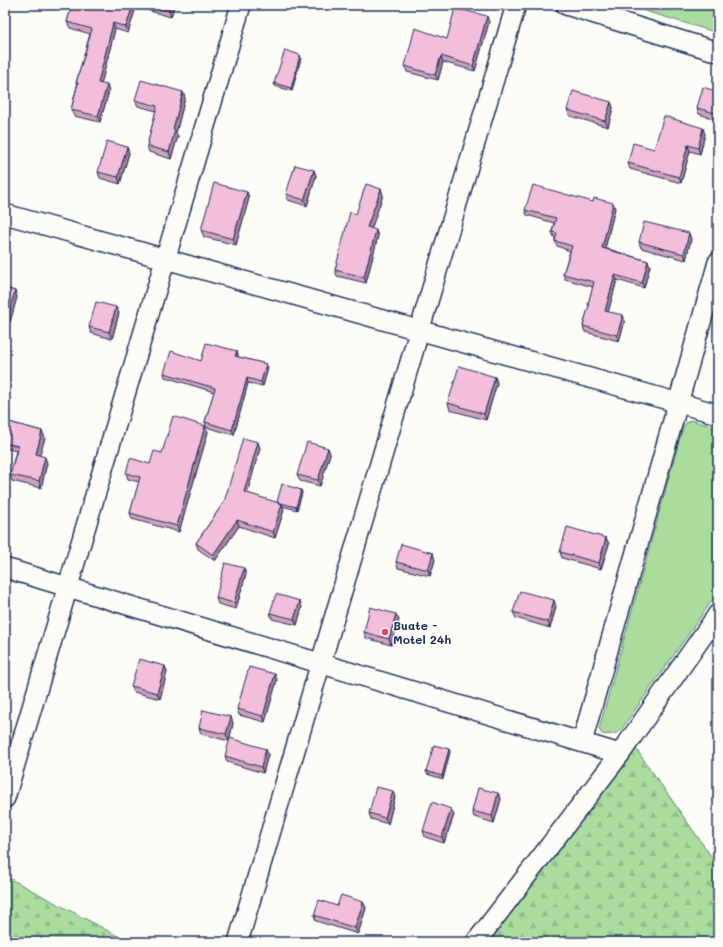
<svg xmlns="http://www.w3.org/2000/svg" width="723" height="947" font-family="Mali,sans-serif">
<style>
.green{fill:#a9dc9d;stroke:#62867e}
.forest{fill:url(#forest-firs);stroke:#62867e}
.lines{fill:none;stroke-linecap:round;stroke-linejoin:round}
.minor-casing{stroke:#1b2f5e;stroke-width:22}
.minor{stroke:#fdfcf7;stroke-width:19}
.wall{fill:#d1a3bb;stroke:#1b2f5e}
.shaded-wall{fill:#aa8599;stroke:#1b2f5e}
.building{fill:#f3beda;stroke:#1b2f5e}
.poi-dot{fill:#d1495b;stroke:#fdfcf7;stroke-width:1.5}
.labels{text-anchor:middle;dominant-baseline:central;stroke-width:3;stroke-linejoin:round;paint-order:stroke}
.poi-label{font-size:12px;font-weight:bold;fill:#1b2f5e;stroke:#fdfcf7;text-anchor:start}
</style>
<defs>
<pattern id="forest-firs" width="22" height="20" patternUnits="userSpaceOnUse"><rect width="22" height="20" fill="#a9dc9d"/><path d="M5 1l3.5 6h-7zM16 11l3.5 6h-7z" fill="#91bd8a"/></pattern>
</defs>
<rect width="100%" height="100%" fill="#fdfcf7"/>
<filter id="ink" filterUnits="userSpaceOnUse"><feTurbulence type="fractalNoise" baseFrequency=".025" numOctaves="2"/><feDisplacementMap in="SourceGraphic" scale="8" xChannelSelector="R" yChannelSelector="G"/><feConvolveMatrix kernelMatrix="1 2 1 2 8 2 1 2 1" color-interpolation-filters="sRGB"/></filter>
<g filter="url(#ink)">
<g class="green">
<path d="M625,5H718V33Z"/>
<path d="M691,420L718,428V592L621,730C614,735 610,735 602,734L599,729L683,427L687,422Z"/>
</g>
<g class="forest">
<path d="M634,746L718,866V942H486Z"/>
<path d="M5,876L129,942H5Z"/>
</g>
<g class="lines">
<defs>
<g id="minor">
<path d="M566,5L718,52"/>
<path d="M5,214L718,414"/>
<path d="M5,568L620,754"/>
<path d="M582,742L718,262"/>
<path d="M5,798L241,5"/>
<path d="M238,942L516,5"/>
<path d="M476,942L620,754L718,614"/>
</g>
</defs>
<use href="#minor" class="minor-casing"/>
<use href="#minor" class="minor"/>
</g>
<g class="wall">
<path d="M72,5H174L171,17L136,7L128,33L115,29L101,84L109,91L100,122L74,116L71,110L77,86L76,83L90,34L70,28L67,22Z"/>
<path d="M489,22L475,71L443,62L438,80L407,72L405,66L447,39Z"/>
<path d="M301,58L292,91L275,86L274,83Z"/>
<path d="M183,92L185,98L176,133L178,136L171,159L149,152L147,146L156,111L138,106L135,100Z"/>
<path d="M718,92V120L699,114L697,108Z"/>
<path d="M611,102L613,108L608,127L570,116L567,110Z"/>
<path d="M705,134L700,154L690,151L681,183L630,169L628,163L654,149Z"/>
<path d="M127,147L129,153L120,184L100,178L98,172Z"/>
<path d="M314,170L316,176L307,206L288,200L286,194Z"/>
<path d="M381,189L383,195L371,228L378,236L366,283L337,276L335,270L356,214Z"/>
<path d="M247,192L249,198L236,245L204,237L201,230Z"/>
<path d="M593,202L615,208L605,248L648,261L650,266L644,288L617,280L608,312L625,321L619,341L585,332L583,326L589,306L588,304L593,287L565,279L563,274L570,251L557,246L555,241V238L554,237L552,232L554,223L527,215L525,210Z"/>
<path d="M691,239L686,260L641,248L639,242Z"/>
<path d="M5,288L15,291L17,297L10,322L5,320Z"/>
<path d="M119,313L112,339L91,333L89,327Z"/>
<path d="M237,351L238,355V357L266,364L268,368L263,386L248,383L234,435L206,427L205,422L214,392L165,377L164,373L201,361Z"/>
<path d="M495,377L497,383L486,420L450,410L448,403Z"/>
<path d="M5,408L10,415L9,422L42,431L45,438L39,455L47,463L41,488L12,481L10,475L16,451L5,448Z"/>
<path d="M205,426L208,432L179,532L132,519L130,513L139,482L128,479L126,473L150,464L162,453Z"/>
<path d="M260,448L247,493L277,503V502L301,490L302,493L297,510L282,506L284,510L275,538L239,526L215,561L198,549L196,543L224,502Z"/>
<path d="M328,448L330,454L320,486L300,481L297,475Z"/>
<path d="M606,538L609,544L601,569L562,558L560,552Z"/>
<path d="M435,560L430,576L398,568L396,562Z"/>
<path d="M246,574L236,609L218,604L216,598Z"/>
<path d="M302,607L297,625L272,619L270,613Z"/>
<path d="M556,607L550,628L516,618L513,612Z"/>
<path d="M399,620L391,645L366,638L364,632Z"/>
<path d="M165,666L167,672L160,699L134,692L131,686Z"/>
<path d="M277,680L265,722L239,715L237,709Z"/>
<path d="M233,723L229,741L201,734L199,728Z"/>
<path d="M266,749L268,755L263,773L227,762L225,756Z"/>
<path d="M450,752L443,779L427,774L426,771Z"/>
<path d="M498,793L501,799L494,823L474,817L472,811Z"/>
<path d="M395,797L388,824L371,819L369,813Z"/>
<path d="M454,815L444,843L425,837L423,831Z"/>
<path d="M363,902L366,908L358,934L316,921L314,915L337,906Z"/>
</g>
<g class="shaded-wall">
<path d="M133,5H136V7L128,33L126,27Z"/>
<path d="M170,5H174L171,17L169,11Z"/>
<path d="M487,16L489,22L475,71L473,66Z"/>
<path d="M113,23L115,29L100,89L98,83Z"/>
<path d="M300,55L301,58L292,91L291,88Z"/>
<path d="M441,56L443,62L438,80L435,75Z"/>
<path d="M107,85L109,91L100,122L98,116Z"/>
<path d="M183,92L185,98L176,133L178,136L171,159L169,152L173,129Z"/>
<path d="M611,102L613,108L608,127L605,121Z"/>
<path d="M703,128L705,134L700,154L698,148Z"/>
<path d="M688,145L690,151L681,183L679,177Z"/>
<path d="M127,147L129,153L120,184L118,177Z"/>
<path d="M314,170L316,176L307,206L304,200Z"/>
<path d="M381,189L383,195L370,233L367,227Z"/>
<path d="M247,192L249,198L236,245L233,239Z"/>
<path d="M613,203L615,208L604,253L602,248Z"/>
<path d="M376,230L378,236L366,283L364,277Z"/>
<path d="M689,233L691,239L686,260L684,254Z"/>
<path d="M648,261L650,266L644,288L642,283Z"/>
<path d="M615,275L617,280L607,316L605,311Z"/>
<path d="M15,291L17,297L10,322L8,316Z"/>
<path d="M116,307L119,313L112,339L109,332Z"/>
<path d="M623,315L625,321L619,341L617,335Z"/>
<path d="M237,351L238,355L237,361L235,356Z"/>
<path d="M266,364L268,368L263,386L261,382Z"/>
<path d="M495,377L497,383L486,420L484,414Z"/>
<path d="M247,378L248,383L234,435L232,430Z"/>
<path d="M8,409L10,415L7,427L5,421Z"/>
<path d="M205,426L208,432L179,532L177,526Z"/>
<path d="M42,431L45,438L38,461L36,454Z"/>
<path d="M258,442L260,448L246,498L244,492Z"/>
<path d="M328,448L330,454L320,486L318,480Z"/>
<path d="M45,457L47,463L41,488L39,481Z"/>
<path d="M301,490L302,493L297,510L296,507Z"/>
<path d="M282,504L284,510L275,538L273,532Z"/>
<path d="M237,520L239,526L215,561L213,555Z"/>
<path d="M606,538L609,544L601,569L599,563Z"/>
<path d="M433,553L435,560L430,576L428,570Z"/>
<path d="M244,568L246,574L236,609L234,603Z"/>
<path d="M554,600L556,607L550,628L548,622Z"/>
<path d="M300,601L302,607L297,625L294,619Z"/>
<path d="M396,614L399,620L391,645L389,639Z"/>
<path d="M165,666L167,672L160,699L157,693Z"/>
<path d="M275,674L277,680L265,722L263,716Z"/>
<path d="M231,717L233,723L229,741L226,734Z"/>
<path d="M266,749L268,755L263,773L261,767Z"/>
<path d="M449,749L450,752L443,779L442,776Z"/>
<path d="M393,791L395,797L388,824L385,818Z"/>
<path d="M498,793L501,799L494,823L492,816Z"/>
<path d="M451,809L454,815L444,843L442,837Z"/>
<path d="M363,902L366,908L358,934L355,928Z"/>
</g>
<g class="building">
<path d="M72,5H133L126,27L113,23L98,83L107,85L98,116L71,110L78,83H76L92,29L67,22Z"/>
<path d="M148,5H170L169,11Z"/>
<path d="M455,8L487,16L473,66L441,56L435,75L405,66L415,28L447,39Z"/>
<path d="M285,50L300,55L291,88L274,83Z"/>
<path d="M141,80L183,92L173,129L175,130L169,152L147,146L157,106L135,100Z"/>
<path d="M703,87L718,92V114L697,108Z"/>
<path d="M573,91L611,102L605,121L567,110Z"/>
<path d="M664,116L703,128L698,148L688,145L679,177L628,163L633,143L654,149Z"/>
<path d="M107,141L127,147L118,177L98,172Z"/>
<path d="M295,165L314,170L304,200L286,194Z"/>
<path d="M214,183L247,192L233,239L201,230Z"/>
<path d="M366,184L381,189L367,227L376,230L364,277L335,270L350,212L356,214Z"/>
<path d="M533,185L593,202L594,198L613,203L602,248L648,261L642,283L615,275L605,311L623,315L617,335L583,326L589,305L588,304L594,282L563,274L572,246L555,241L557,233L552,232L556,218L525,210Z"/>
<path d="M644,222L689,233L684,254L639,242Z"/>
<path d="M5,288L15,291L8,316L5,315Z"/>
<path d="M96,302L116,307L109,332L89,327Z"/>
<path d="M206,343L237,351L235,356L266,364L261,382L247,378L232,430L205,422L215,388L164,373L171,351L201,361Z"/>
<path d="M459,366L495,377L484,414L448,403Z"/>
<path d="M5,408L8,409L5,421L42,431L36,454L45,457L39,481L10,475L18,446L5,443Z"/>
<path d="M173,416L205,426L177,526L130,513L140,477L126,473L130,458L150,464L154,451L162,453Z"/>
<path d="M243,438L258,442L244,492L282,504L273,532L237,520L213,555L196,543L224,502Z"/>
<path d="M307,442L328,448L318,480L297,475Z"/>
<path d="M282,484L301,490L296,507L277,502Z"/>
<path d="M567,527L606,538L599,563L560,552Z"/>
<path d="M401,544L433,553L428,570L396,562Z"/>
<path d="M225,563L244,568L234,603L216,598Z"/>
<path d="M520,591L554,600L548,622L513,612Z"/>
<path d="M276,594L300,601L294,619L270,613Z"/>
<path d="M370,607L396,614L389,639L364,632Z"/>
<path d="M139,659L165,666L157,693L131,686Z"/>
<path d="M249,667L275,674L263,716L237,709Z"/>
<path d="M203,710L231,717L226,734L199,728Z"/>
<path d="M230,738L266,749L261,767L225,756Z"/>
<path d="M434,745L449,749L442,776L426,771Z"/>
<path d="M376,787L393,791L385,818L369,813Z"/>
<path d="M478,788L498,793L492,816L472,811Z"/>
<path d="M432,802L451,809L442,837L423,831Z"/>
<path d="M341,895L363,902L355,928L314,915L319,900L337,906Z"/>
</g>
</g>
<circle class="poi-dot" cx="385" cy="632" r="4"/>
<g class="labels">
<g class="poi-label">
<text x="393" y="625">Buate -<tspan x="393" dy="14">Motel 24h</tspan></text>
</g>
</g>
<rect width="723" height="947" fill="none" stroke="#fdfcf7" stroke-width="20"/>
<rect x="10" y="10" width="703" height="927" fill="none" stroke="#1b2f5e" stroke-width="1.5" filter="url(#ink)"/>
</svg>
